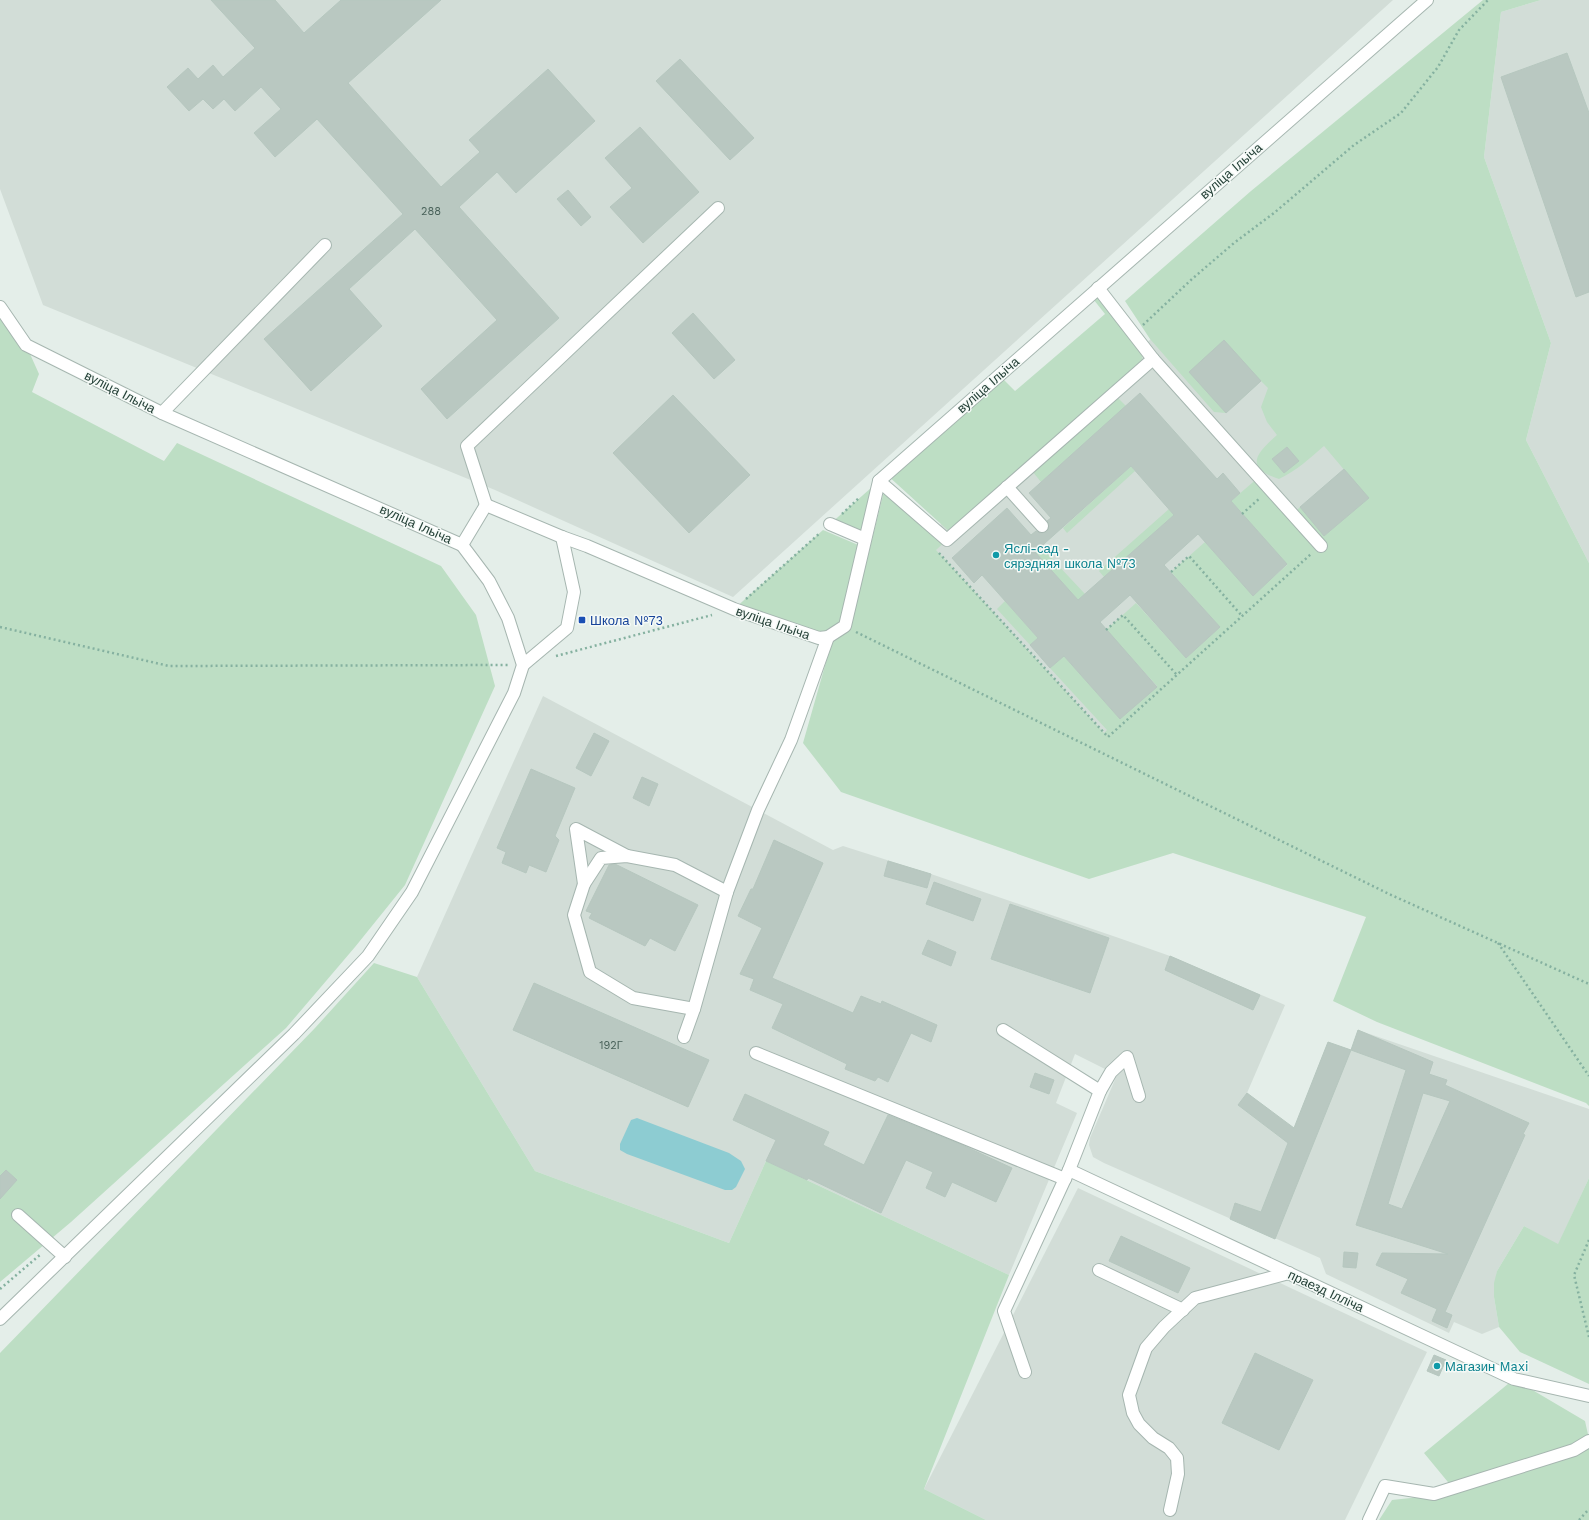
<svg xmlns="http://www.w3.org/2000/svg" width="1589" height="1520" font-family="'Work Sans',sans-serif">
<style>
.built{fill:#d2ddd7}
.green{fill:#bddec4}
.water{fill:#8dccd2}
.building{fill:#b9c8c1;stroke:#b6c7bf;fill-rule:evenodd}
.lines{fill:none;stroke-linecap:round;stroke-linejoin:round}
.minor-casing{stroke:#a6b6b0;stroke-width:14}
.path{stroke:#85b1a0;stroke-width:2.5;stroke-dasharray:2 3;stroke-linecap:butt}
.minor{stroke:#fff;stroke-width:12}
.culture-dot{fill:#0f9aa8;stroke:#f5faf7;stroke-width:1.5}
.transit-dot{fill:#1a4fb4;stroke:#f5faf7;stroke-width:1.5}
.labels{text-anchor:middle;dominant-baseline:central;stroke-width:3;stroke-linejoin:round;paint-order:stroke}
.number-label{font-size:11px;fill:#486159}
.street-label{font-size:13px;fill:#233f36;stroke:#f5faf7}
.culture-label{font-size:13px;fill:#0d838f;stroke:#f5faf7;text-anchor:start}
.transit-label{font-size:13px;fill:#164399;stroke:#f5faf7;text-anchor:start}
</style>
<rect width="100%" height="100%" fill="#e4eee9"/>
<g class="built">
<path d="M0,0H1393L733,597L495,490L43,305L0,189Z"/>
<path d="M1541,0H1589V563L1526,440L1551,343L1484,157L1501,12Z"/>
<path d="M1211,286L1399,499L1112,754L915,547Z"/>
<path d="M543,696L833,850L843,846L931,874L1116,937L1170,956L1285,1005L1247,1093L1294,1129L1328,1042L1351,1050L1358,1030L1589,1109V1178L1558,1245L1524,1226L1497,1271L1494,1297L1499,1327L1482,1334L1454,1322L1449,1333L1326,1274L1320,1258L1104,1163L1093,1157L1089,1145L1090,1138L1117,1075L1075,1054L1056,1103L1077,1113L1009,1275L766,1161L729,1243L535,1171L417,977Z"/>
<path d="M1078,1188L1427,1352L1345,1520H986L924,1489Z"/>
</g>
<g class="green">
<path d="M1483,0H1541L1501,12L1484,157L1551,343L1526,440L1589,563V1106L1586,1103L1377,1022L1333,1001L1366,917L1173,853L1089,879L841,792L803,743L832,641L850,629L885,487L947,540L936,550L1104,733L1107,730L1050,668L1064,656L1120,719L1157,686L1106,630L1136,603L1186,658L1220,627L1171,572L1205,542L1253,595L1287,565L1231,501L1259,477L1293,514L1300,507L1325,535L1368,498L1324,446C1309,459 1296,471 1279,479C1243,467 1257,453 1277,435L1267,422L1261,407L1268,388L1261,381L1226,413L1214,412L1150,339L1125,301L1251,191Z"/>
<path d="M1098,288L1144,347L1142,358L1147,364L953,535L886,474L999,375L1015,391L1105,314L1090,295Z"/>
<path d="M0,307L26,345L39,374L32,392L164,461L177,443L441,566L476,615L495,686L405,885L355,947L286,1028L71,1222L0,1282Z"/>
<path d="M1117,397L1126,406L1041,482L1033,472Z"/>
<path d="M1131,466L1135,471L1067,533L1063,528Z"/>
<path d="M879,481L863,530L854,534L830,524Z"/>
<path d="M1169,509L1174,515L1104,577L1099,571Z"/>
<path d="M823,530L863,547L845,626L828,637L734,609Z"/>
<path d="M1041,547L1085,594L1078,600L1035,552Z"/>
<path d="M1005,601L1038,638L1030,645L997,609Z"/>
<path d="M374,963L417,977L535,1171L729,1243L766,1161L1009,1275L924,1489L986,1520H0V1353L315,1028Z"/>
<path d="M1589,1178V1384L1520,1352L1499,1327L1494,1297V1283L1497,1271L1524,1226L1558,1244Z"/>
<path d="M1514,1379L1585,1421L1589,1439V1520H1379L1392,1500L1457,1493L1424,1453Z"/>
</g>
<path class="water" d="M637,1118L729,1153L741,1161L745,1169L736,1187L732,1190H725L627,1154L620,1150V1144L631,1120Z"/>
<g class="building">
<path d="M211,0H275L304,33L341,0H441L348,83L441,187L480,152L469,140L548,69L595,121L516,193L497,172L459,207L559,318L447,419L421,389L497,320L415,229L349,289L382,326L311,391L264,339L403,214L317,119L275,157L254,133L281,109L261,87L235,111L224,99L213,109L203,99L189,111L167,87L188,68L198,79L213,65L223,77L255,48Z"/>
<path d="M1567,53L1589,113V292L1576,297L1501,77Z"/>
<path d="M680,59L754,138L730,160L656,81Z"/>
<path d="M640,127L699,192L643,243L610,207L632,188L605,158Z"/>
<path d="M568,190L591,217L581,226L557,199Z"/>
<path d="M693,313L735,360L714,379L672,333Z"/>
<path d="M1224,340L1261,381L1226,413L1189,372Z"/>
<path d="M1140,393L1217,479L1223,473L1240,493L1231,501L1287,564L1253,596L1198,534L1164,565L1220,627L1186,658L1130,595L1100,622L1157,687L1120,719L1064,656L1050,668L1030,645L1038,638L982,575L974,583L952,558L1007,508L1031,535L1036,531L1040,533L1047,532L1049,525L1047,521L1051,518L1029,493ZM1131,466L1174,515L1078,600L1035,552Z"/>
<path d="M673,395L750,475L689,533L613,453Z"/>
<path d="M1287,447L1299,461L1284,473L1272,459Z"/>
<path d="M1344,469L1369,498L1324,536L1300,507Z"/>
<path d="M594,733L609,741L591,776L576,768Z"/>
<path d="M531,769L575,788L555,836L559,840L546,872L529,865L526,873L502,863L506,852L497,848Z"/>
<path d="M642,777L658,784L649,806L633,798Z"/>
<path d="M774,840L823,863L772,978L853,1013L861,996L881,1004L882,1001L937,1025L931,1042L911,1033L888,1082L878,1077L875,1081L845,1069L847,1064L772,1028L783,1004L750,990L754,979L740,974L762,928L738,916L751,889H753Z"/>
<path d="M888,861L931,874L927,888L884,876Z"/>
<path d="M615,864L698,905L675,951L650,938L645,946L589,918L592,913L586,911L609,865Z"/>
<path d="M934,882L981,899L973,921L926,904Z"/>
<path d="M1010,904L1109,938L1090,993L991,959Z"/>
<path d="M928,940L956,952L951,966L922,954Z"/>
<path d="M1170,956L1260,995L1253,1010L1165,970Z"/>
<path d="M534,983L709,1060L688,1107L513,1030Z"/>
<path d="M1358,1030L1433,1062L1429,1074L1447,1080L1445,1085L1529,1123L1523,1134L1525,1135L1445,1312L1452,1315L1447,1328L1432,1321L1437,1309L1401,1293L1408,1279L1376,1265L1382,1253L1448,1254L1356,1225L1406,1070L1351,1050ZM1423,1093L1450,1101L1402,1209L1388,1204Z"/>
<path d="M1328,1042L1351,1050L1275,1239L1230,1219L1235,1203L1261,1212L1288,1143L1238,1105L1247,1093L1294,1128Z"/>
<path d="M1035,1073L1054,1080L1049,1094L1030,1087Z"/>
<path d="M745,1094L829,1132L823,1145L864,1165L888,1115L960,1144L1012,1168L996,1202L952,1182L945,1197L926,1188L933,1172L906,1160L881,1213L808,1178L807,1180L766,1161L776,1140L733,1120Z"/>
<path d="M6,1170L17,1180L0,1199V1176Z"/>
<path d="M1121,1236L1190,1268L1178,1293L1109,1261Z"/>
<path d="M1344,1252L1358,1253L1356,1268L1343,1267Z"/>
<path d="M1255,1353L1313,1380L1279,1450L1222,1423Z"/>
<path d="M1434,1355L1446,1360L1439,1376L1427,1371Z"/>
</g>
<g class="lines">
<defs>
<g id="minor">
<path d="M0,307L26,345L162,413L462,545L486,505L562,537L587,546L734,609L819,638L828,637L845,626L879,481L1427,0"/>
<path d="M1153,359L1321,546"/>
<path d="M162,413L325,245"/>
<path d="M879,481L947,540L1153,359L1098,288"/>
<path d="M1007,487L1042,526"/>
<path d="M486,505L467,446L718,208"/>
<path d="M830,524L865,539"/>
<path d="M523,665L567,628L574,592L562,537"/>
<path d="M584,884L576,829L627,856"/>
<path d="M694,1009L633,998L590,972L574,915L584,884L601,858L627,856L675,865L727,892"/>
<path d="M1003,1030L1100,1091L1069,1170L1004,1311L1025,1372"/>
<path d="M684,1037L694,1009L727,892L758,810L791,740L828,637"/>
<path d="M756,1053L1065,1179"/>
<path d="M1100,1091L1111,1072L1127,1057L1139,1096"/>
<path d="M1069,1170L1514,1379L1589,1396"/>
<path d="M18,1215L65,1257"/>
<path d="M1099,1270L1183,1310"/>
<path d="M0,1319L294,1034L368,956L412,892L514,693L523,665L508,618L489,581L462,545"/>
<path d="M1170,1510L1178,1474L1177,1458L1169,1448L1153,1438L1139,1424L1133,1413L1129,1395L1146,1348L1164,1327L1195,1298L1289,1273"/>
<path d="M1369,1520L1385,1486L1434,1494L1574,1450L1589,1441"/>
</g>
</defs>
<use href="#minor" class="minor-casing"/>
<g class="path">
<path d="M1143,325L1192,279L1234,243L1274,213L1354,145L1401,113L1438,67L1459,30L1488,0"/>
<path d="M842,514L860,497"/>
<path d="M1242,514L1260,498"/>
<path d="M939,553L1108,737L1311,554"/>
<path d="M1171,572L1189,556L1242,616"/>
<path d="M746,599L820,533"/>
<path d="M0,627L169,666L508,665"/>
<path d="M1106,630L1123,615L1177,675"/>
<path d="M856,632L1389,894L1589,984"/>
<path d="M556,656L712,615"/>
<path d="M1498,943L1589,1076"/>
<path d="M1589,1240L1574,1275L1589,1337"/>
<path d="M0,1289L41,1254"/>
<path d="M1579,1520L1589,1509"/>
</g>
<use href="#minor" class="minor"/>
</g>
<g class="culture-dot">
<circle cx="996" cy="555" r="4"/>
<circle cx="1437" cy="1366" r="4"/>
</g>
<rect class="transit-dot" x="578" y="616" width="8" height="8" rx="2"/>
<g class="labels">
<g class="number-label">
<text x="431" y="211">288</text>
<text x="611" y="1045">192Г</text>
</g>
<g class="street-label">
<text transform="translate(1231 171) rotate(-41)">вуліца Ільіча</text>
<text transform="translate(988 385) rotate(-41)">вуліца Ільіча</text>
<text transform="translate(120 392) rotate(27)">вуліца Ільіча</text>
<text transform="translate(416 524) rotate(24)">вуліца Ільіча</text>
<text transform="translate(773 623) rotate(19)">вуліца Ільіча</text>
<text transform="translate(1326 1291) rotate(25)">праезд Ілліча</text>
</g>
<g class="culture-label">
<text x="1004" y="548">Яслі-сад -<tspan x="1004" dy="15">сярэдняя школа №73</tspan></text>
<text x="1445" y="1366">Магазин Maxi</text>
</g>
<g class="transit-label">
<text x="590" y="620">Школа №73</text>
</g>
</g>
</svg>
